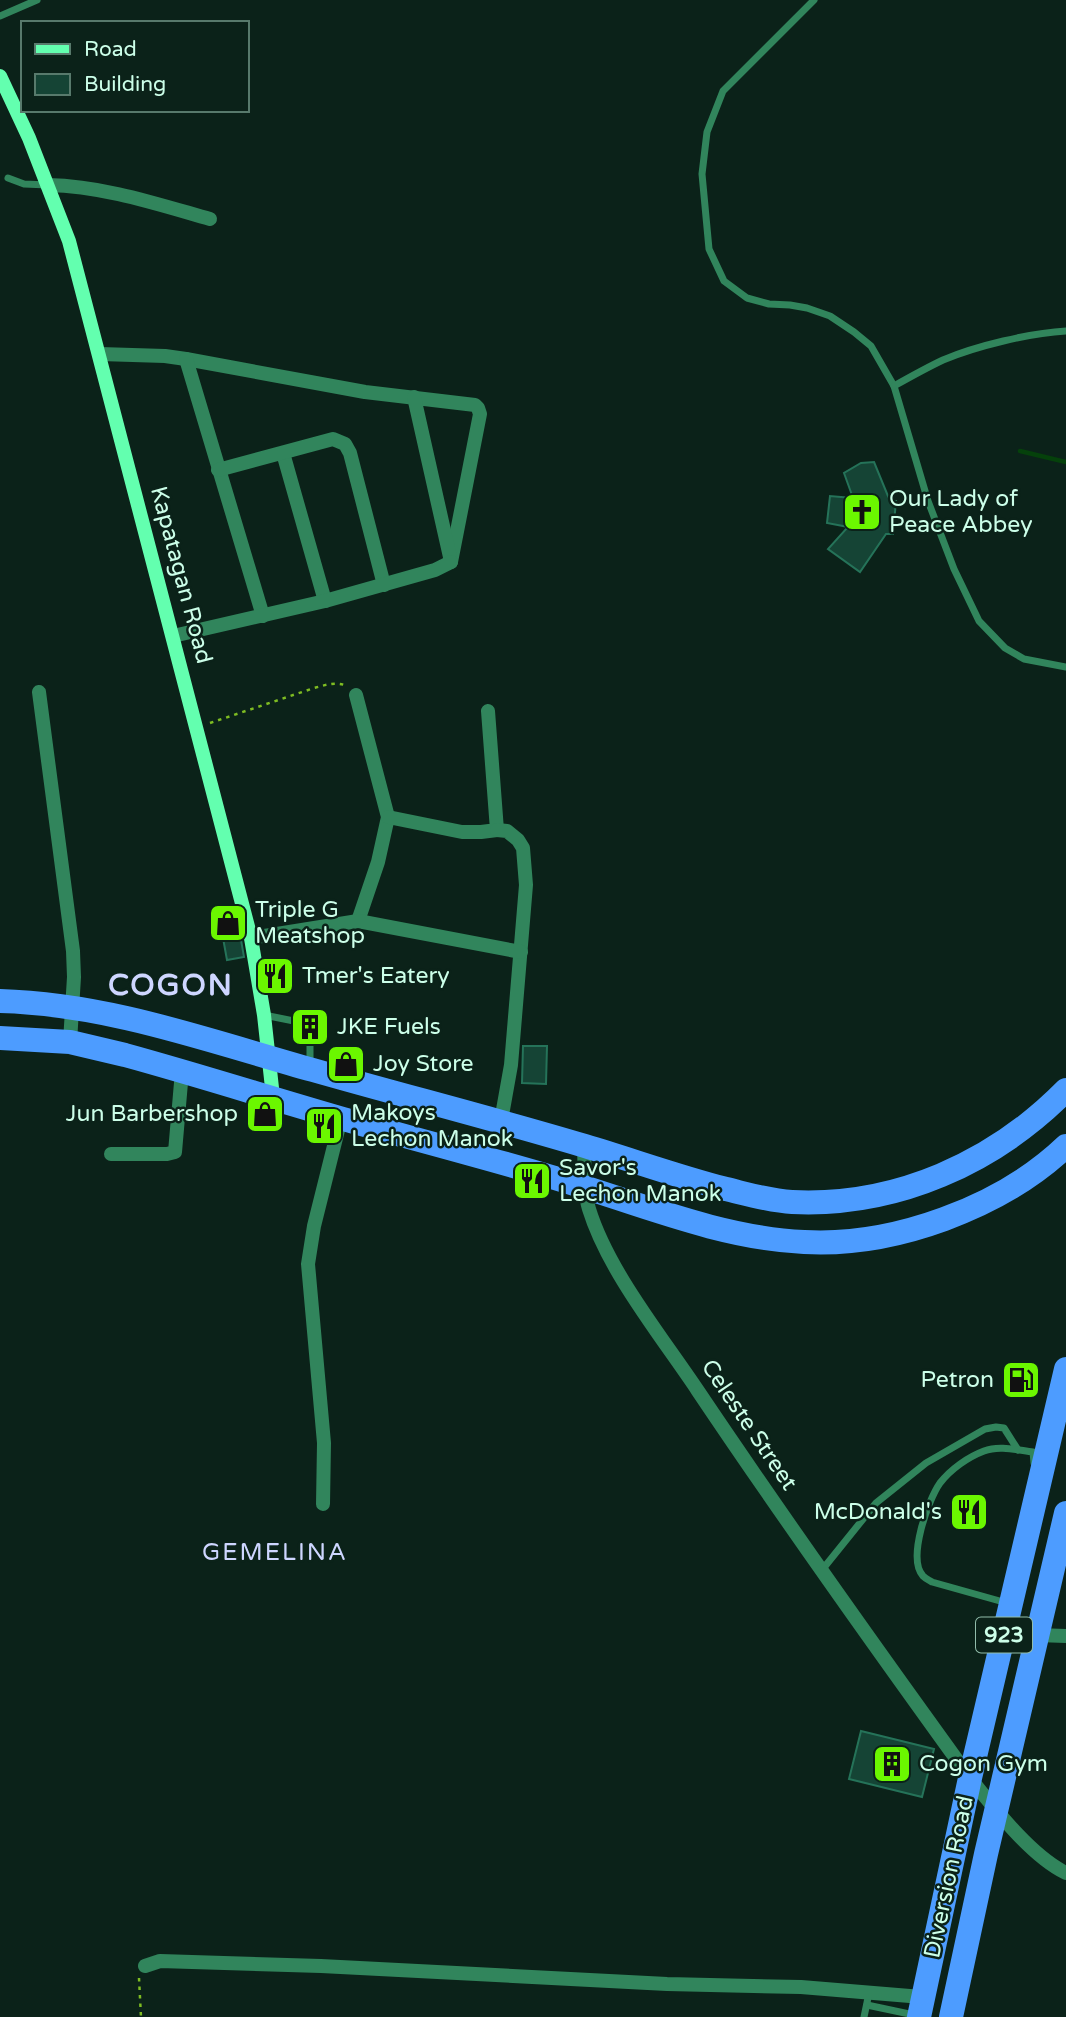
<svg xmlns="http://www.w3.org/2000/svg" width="1066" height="2017" font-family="'Varela Round',sans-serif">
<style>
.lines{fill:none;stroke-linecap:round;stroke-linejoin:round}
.stream{stroke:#05410b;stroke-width:4.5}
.building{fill:#154435;stroke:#257359;stroke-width:2}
.path{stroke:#7ebc22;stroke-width:2.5;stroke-dasharray:3.5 5;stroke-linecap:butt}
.service{stroke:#31855c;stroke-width:7}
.minor{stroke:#31855c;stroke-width:14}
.secondary{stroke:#63ffaf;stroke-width:14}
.trunk{stroke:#4d9cff;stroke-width:24}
.labels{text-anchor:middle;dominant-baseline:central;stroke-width:5;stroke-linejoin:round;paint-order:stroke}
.shield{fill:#0b2219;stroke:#92bdab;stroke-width:2}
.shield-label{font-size:21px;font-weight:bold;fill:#ccffe9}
.poi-label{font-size:23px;fill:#ccffe9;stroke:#0b2219;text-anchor:start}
.street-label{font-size:23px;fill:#ccffe9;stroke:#0b2219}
.neighbourhood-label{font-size:24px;letter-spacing:2px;fill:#ced6ff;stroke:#0b2219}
.district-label{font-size:30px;font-weight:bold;letter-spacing:2px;fill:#ced6ff;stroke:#0b2219}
</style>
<rect width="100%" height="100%" fill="#0b2219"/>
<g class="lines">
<path class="stream" d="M1020,451L1066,462"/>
</g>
<g class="building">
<path d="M874,462L890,501H896L893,534H886L860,572L828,549L848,527L827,523L830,496L853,498L844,473L861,463Z"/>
<path d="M240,934L244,957L227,960L223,938Z"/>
<path d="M303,1017H320L321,1031H316L314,1026L309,1025L305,1027L304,1031H299V1028L305,1024Z"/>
<path d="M523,1046H547L546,1084L522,1083Z"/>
<path d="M861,1731L934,1749L922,1797L849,1779Z"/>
</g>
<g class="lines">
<g class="path">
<path d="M210,723L314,688C326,685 336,681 347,686"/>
<path d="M139,1978L141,2017"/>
</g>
<g class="service">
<path d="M814,0L723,91L707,132L702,174L709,249L724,281L747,298L769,304L790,305L807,308L830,316L854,332L871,346L894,386L928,501L954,569L979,621L1005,648L1024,659L1066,667"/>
<path d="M0,16L37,0"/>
<path d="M8,178L24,184L48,185"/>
<path d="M894,386C910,377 926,368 943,360C976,346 1030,333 1066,331"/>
<path d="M264,1015L299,1022"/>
<path d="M310,1031V1065"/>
<path d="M822,1570L876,1503L926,1463L985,1429L996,1427L1004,1428L1018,1450"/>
<path d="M1007,1603L932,1582C929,1580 926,1579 923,1576C907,1559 928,1500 940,1483C951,1469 968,1457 984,1451C999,1445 1017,1450 1033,1452L1034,1463"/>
<path d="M867,2005L914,2015"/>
<path d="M864,2017L869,1993"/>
</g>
<g class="minor">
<path d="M48,185C103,186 157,204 210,219"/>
<path d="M100,354L165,356L186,359L365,392L475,405L478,408L480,414L451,562"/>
<path d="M186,359L263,616"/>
<path d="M414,397L450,557"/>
<path d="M283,453L325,601"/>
<path d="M218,470L333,439L345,444L350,453L384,585"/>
<path d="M173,636L325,601L435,570L451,562"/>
<path d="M39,692L73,951L74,977L70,1042"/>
<path d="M356,695L388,817L378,862L358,921"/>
<path d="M388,817L462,832H481L497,830L488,711"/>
<path d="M497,830L507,831L518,840L523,848L526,885L511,1065L501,1121"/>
<path d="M251,938L358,921L521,952"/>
<path d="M584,1145C585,1166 583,1189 589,1209C608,1271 662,1337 698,1391C786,1522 878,1651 970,1778C995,1809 1031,1856 1066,1873"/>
<path d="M111,1154H167L175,1152L182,1071"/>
<path d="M323,1504L324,1443L308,1264L314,1226L341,1118"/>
<path d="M1037,1635L1066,1636"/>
<path d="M145,1966L160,1961L321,1966L667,1984L801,1987L922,1997"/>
</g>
<path class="secondary" d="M0,76L29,138L69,241L251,938L264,1015L273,1097"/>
<g class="trunk">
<path d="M0,1001C109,1004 209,1041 313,1070C404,1096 495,1119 585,1146C632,1160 679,1177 726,1189C747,1194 770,1201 792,1202C896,1207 994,1163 1066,1090"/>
<path d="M0,1038L70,1042L125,1055C198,1075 270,1098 343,1119C411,1138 480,1156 548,1176C631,1200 717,1238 804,1242C893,1247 1001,1208 1066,1146"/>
<path d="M919,2017L970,1778L1066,1369"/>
<path d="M951,2017L986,1854L1066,1513"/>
</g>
</g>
<defs>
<symbol id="church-square" viewBox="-11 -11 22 22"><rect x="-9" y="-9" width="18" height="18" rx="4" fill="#6bf700" stroke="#0b2219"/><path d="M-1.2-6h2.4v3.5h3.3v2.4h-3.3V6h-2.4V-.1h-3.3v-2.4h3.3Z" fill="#111"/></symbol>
<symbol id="shop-square" viewBox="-11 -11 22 22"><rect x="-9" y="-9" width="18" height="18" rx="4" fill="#6bf700" stroke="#0b2219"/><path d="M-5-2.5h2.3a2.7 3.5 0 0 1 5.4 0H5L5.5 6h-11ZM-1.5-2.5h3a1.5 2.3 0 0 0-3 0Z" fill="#111"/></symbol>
<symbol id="restaurant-square" viewBox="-11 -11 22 22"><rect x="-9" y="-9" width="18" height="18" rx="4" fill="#6bf700" stroke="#0b2219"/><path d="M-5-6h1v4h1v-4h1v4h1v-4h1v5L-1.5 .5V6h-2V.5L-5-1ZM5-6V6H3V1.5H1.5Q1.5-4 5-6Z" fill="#111"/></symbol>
<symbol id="building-square" viewBox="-11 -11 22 22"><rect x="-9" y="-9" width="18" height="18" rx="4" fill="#6bf700" stroke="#0b2219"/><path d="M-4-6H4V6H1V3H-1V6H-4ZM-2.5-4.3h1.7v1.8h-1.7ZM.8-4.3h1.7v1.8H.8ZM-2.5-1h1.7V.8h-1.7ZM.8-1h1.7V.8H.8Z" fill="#111"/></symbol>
<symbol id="fuel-square" viewBox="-11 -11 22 22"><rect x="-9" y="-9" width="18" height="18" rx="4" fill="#6bf700" stroke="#0b2219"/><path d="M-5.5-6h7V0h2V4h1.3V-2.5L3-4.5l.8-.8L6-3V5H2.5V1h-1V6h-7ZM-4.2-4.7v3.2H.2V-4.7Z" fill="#111"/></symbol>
</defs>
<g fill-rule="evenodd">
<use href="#church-square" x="840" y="490" width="44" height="44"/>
<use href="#shop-square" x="206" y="901" width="44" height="44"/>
<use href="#restaurant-square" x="253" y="954" width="44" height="44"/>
<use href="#building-square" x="288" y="1005" width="44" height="44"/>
<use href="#shop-square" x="324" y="1042" width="44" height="44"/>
<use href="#shop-square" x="243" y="1092" width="44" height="44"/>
<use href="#restaurant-square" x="302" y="1104" width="44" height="44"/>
<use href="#restaurant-square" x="510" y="1159" width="44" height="44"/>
<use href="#fuel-square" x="999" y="1358" width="44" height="44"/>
<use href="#restaurant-square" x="947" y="1490" width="44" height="44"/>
<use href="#building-square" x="870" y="1742" width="44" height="44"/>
</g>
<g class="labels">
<rect class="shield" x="976" y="1617.5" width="56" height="35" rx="5"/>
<g class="shield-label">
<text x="1004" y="1635">923</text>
</g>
<g class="poi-label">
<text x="889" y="499">Our Lady of<tspan x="889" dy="26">Peace Abbey</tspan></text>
<text x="255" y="910">Triple G<tspan x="255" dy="26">Meatshop</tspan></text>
<text x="302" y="976">Tmer's Eatery</text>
<text x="337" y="1027">JKE Fuels</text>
<text x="373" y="1064">Joy Store</text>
<text x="351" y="1113">Makoys<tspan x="351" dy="26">Lechon Manok</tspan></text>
<text x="238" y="1114" text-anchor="end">Jun Barbershop</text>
<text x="559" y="1168">Savor's<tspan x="559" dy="26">Lechon Manok</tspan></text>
<text x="994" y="1380" text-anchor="end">Petron</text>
<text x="942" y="1512" text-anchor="end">McDonald's</text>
<text x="919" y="1764">Cogon Gym</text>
</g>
<g class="street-label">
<text transform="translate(181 575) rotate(75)">Kapatagan Road</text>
<text transform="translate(749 1425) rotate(56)">Celeste Street</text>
<text transform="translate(949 1877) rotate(-78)">Diversion Road</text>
</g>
<g class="neighbourhood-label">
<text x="275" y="1552">GEMELINA</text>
</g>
<g class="district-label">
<text x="171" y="985">COGON</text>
</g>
</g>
<rect x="21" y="21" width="228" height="91" fill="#0b2219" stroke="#587a6c" stroke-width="2"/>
<rect x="35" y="44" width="35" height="10" fill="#63ffaf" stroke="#587a6c" stroke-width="2"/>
<text x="84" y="56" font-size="21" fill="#ccffe9">Road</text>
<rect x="35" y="74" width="35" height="21" fill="#154435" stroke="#587a6c" stroke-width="2"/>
<text x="84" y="91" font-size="21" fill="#ccffe9">Building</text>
</svg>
